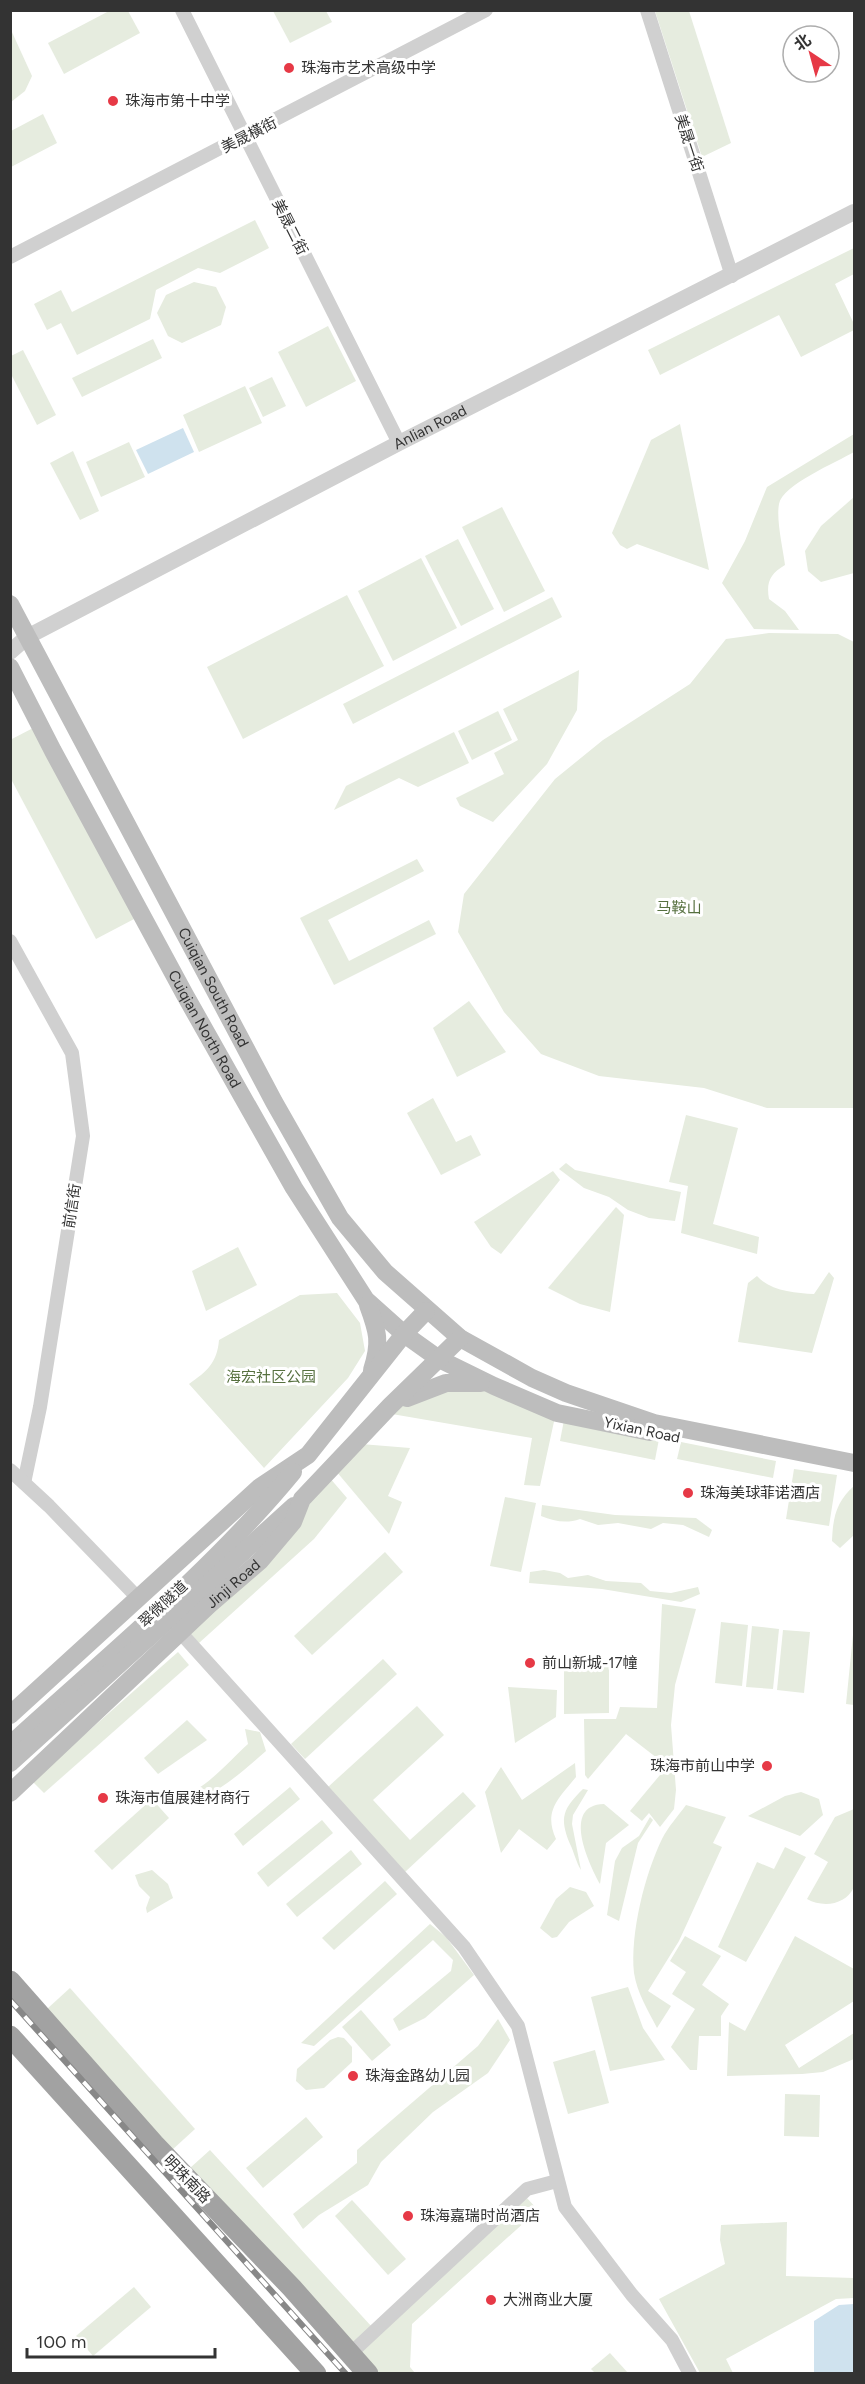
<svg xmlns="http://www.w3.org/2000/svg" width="865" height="2384" font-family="Figtree,'Noto Sans SC',sans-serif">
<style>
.green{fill:#e6ecdf}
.water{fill:#cfe2ee}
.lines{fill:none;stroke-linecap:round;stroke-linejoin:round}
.minor{stroke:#d0d0d0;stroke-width:14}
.tertiary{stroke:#d0d0d0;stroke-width:16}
.secondary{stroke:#bdbdbd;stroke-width:18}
.trunk{stroke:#a2a2a2;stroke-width:21}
.rail-casing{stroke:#888;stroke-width:6}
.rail{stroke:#fff;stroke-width:4;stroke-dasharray:11;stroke-linecap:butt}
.poi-dot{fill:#e63946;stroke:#fff;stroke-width:2}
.labels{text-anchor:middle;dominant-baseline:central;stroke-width:6;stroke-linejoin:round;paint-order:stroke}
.poi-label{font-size:15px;fill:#333;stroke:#fff;text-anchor:start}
.street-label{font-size:15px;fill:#333;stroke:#fff}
.park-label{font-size:15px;fill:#56703f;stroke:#fff}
</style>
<rect width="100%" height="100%" fill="#fff"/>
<g class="green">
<path d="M109,11H128L140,33L64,74L48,43Z"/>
<path d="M273,11H326L332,22L290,43Z"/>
<path d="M655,11H689L731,143L702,157Z"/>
<path d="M11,30L32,76L25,91L11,102Z"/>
<path d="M43,114L57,143L11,167V131Z"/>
<path d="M255,220L269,248L220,273L198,268L156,290L150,319L77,355L61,323L47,330L34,304L61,290L72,312Z"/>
<path d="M854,248V274L835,284L854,324V330L801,357L779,315L660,375L648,350Z"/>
<path d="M194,282L216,287L226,307L221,325L182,343L168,336L157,313L166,295Z"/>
<path d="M328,326L356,381L306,407L278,352Z"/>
<path d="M153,339L162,358L82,397L72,378Z"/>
<path d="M23,350L56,415L37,425L11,374V356Z"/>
<path d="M272,377L286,406L263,417L249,388Z"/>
<path d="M245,386L262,423L199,452L183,415Z"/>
<path d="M680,424L709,570L637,544L627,549L620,545L612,533L651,440Z"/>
<path d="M854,434V452C837,462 782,485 779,504C776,520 783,549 785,565C770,574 766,582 769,599L785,611L799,630L754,629L722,583L745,541L767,487Z"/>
<path d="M129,442L145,477L101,497L86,462Z"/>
<path d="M73,451L99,511L80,520L50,463Z"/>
<path d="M854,497V573L821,582L808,571L805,551L821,526Z"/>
<path d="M502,507L545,591L504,612L462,527Z"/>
<path d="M458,539L494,609L461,626L425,556Z"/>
<path d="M421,558L457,628L393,661L358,591Z"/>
<path d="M347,595L384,666L243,739L207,667Z"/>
<path d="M552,597L562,617L353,724L343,704Z"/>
<path d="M769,633L838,634L854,642V1108H767L704,1088L599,1076L541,1054L504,1012L458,932L464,894L555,779L603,740L690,684L726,639Z"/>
<path d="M579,670L577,710L547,764L493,822L460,806L456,798L504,774L494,753L518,740L503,709Z"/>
<path d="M498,711L512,740L472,760L458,731Z"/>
<path d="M35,727L136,918L96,939L11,779L10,740Z"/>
<path d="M454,732L469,763L418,787L399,778L334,810L346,786Z"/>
<path d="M417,859L424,871L328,920L349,961L429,920L436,934L334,985L300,918Z"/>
<path d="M469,1001L506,1052L457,1077L433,1028Z"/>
<path d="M433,1098L456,1142L471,1135L481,1155L441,1175L407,1113Z"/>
<path d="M686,1115L738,1128L713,1224L759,1237L757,1254L681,1233L688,1186L669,1182Z"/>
<path d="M566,1163L575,1170L681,1192L675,1221L649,1218L628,1210L609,1197L584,1188L559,1169Z"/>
<path d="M553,1171L560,1180L501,1254L491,1247L474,1222Z"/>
<path d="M616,1207L624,1215L610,1312L580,1304L548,1288Z"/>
<path d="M238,1247L257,1285L206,1311L192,1271Z"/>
<path d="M829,1272L834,1278L812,1353L738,1342L748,1283L757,1276C770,1291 795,1293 814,1294Z"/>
<path d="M337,1293L360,1323L365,1351L348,1378L264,1468L189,1384C207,1371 217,1363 219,1340L300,1295Z"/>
<path d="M467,1384L555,1417L540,1486L524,1485L532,1438L386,1413L392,1408Z"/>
<path d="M564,1420L659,1439L655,1460L560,1441Z"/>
<path d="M681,1442L776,1461L773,1478L677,1459Z"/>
<path d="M361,1444L410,1448L388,1496L402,1502L389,1534L336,1471Z"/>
<path d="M794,1469L837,1475L829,1526L786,1519Z"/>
<path d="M329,1477L347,1498L314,1539L199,1643L188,1631Z"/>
<path d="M854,1486V1535L840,1548L832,1541C833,1517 836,1502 854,1486Z"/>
<path d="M505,1497L536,1503L521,1572L490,1566Z"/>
<path d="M542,1505L615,1515L696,1518L712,1530L709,1537L683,1525L663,1523L651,1529L618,1523L598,1525L580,1519C566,1524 554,1521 541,1516Z"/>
<path d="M385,1552L403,1572L312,1655L294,1636Z"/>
<path d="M544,1570L560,1573L568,1578L588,1575L606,1581L641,1583L650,1591L671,1593L698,1587L700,1594L681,1602L602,1589L529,1583L530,1572Z"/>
<path d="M662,1604L696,1609L675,1685L671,1725L676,1790L674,1809L660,1827L649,1813L642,1821L630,1811L660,1775L657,1758L626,1734L588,1779L585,1775L584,1719H616L620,1707L657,1708Z"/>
<path d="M721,1622L748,1625L742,1686L715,1683Z"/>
<path d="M854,1625V1705L846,1704Z"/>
<path d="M752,1626L779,1629L773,1689L746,1687Z"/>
<path d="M783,1630L810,1632L804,1693L777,1690Z"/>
<path d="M178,1652L189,1665L44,1793L32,1781Z"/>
<path d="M383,1659L397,1674L305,1759L291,1744Z"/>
<path d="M564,1664H609V1713L564,1714Z"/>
<path d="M508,1687L557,1690L556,1717L515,1743Z"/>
<path d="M417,1706L444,1735L373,1800L410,1840L463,1792L476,1806L405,1872L328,1787Z"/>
<path d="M187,1720L207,1740L158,1774L144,1758Z"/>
<path d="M245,1729L260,1732L266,1751C239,1775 215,1796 180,1806V1796C205,1791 230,1760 248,1744Z"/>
<path d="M575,1763L576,1777C559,1798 543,1811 556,1839L547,1850L519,1829L501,1853L485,1792L501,1767L522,1800Z"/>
<path d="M290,1787L300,1799L243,1846L234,1834Z"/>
<path d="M583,1789L588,1790L573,1815L572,1824L581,1870C576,1862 574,1852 570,1844C559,1817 563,1809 583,1789Z"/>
<path d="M801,1792L819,1799L823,1815L800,1836L748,1816L785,1796Z"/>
<path d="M152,1799L169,1818L112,1870L94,1851Z"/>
<path d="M604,1804L629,1825L606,1843L600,1884C589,1864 561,1805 604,1804Z"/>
<path d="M686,1805L726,1817L713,1843L722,1847L679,1941L648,1991L671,2006L657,2028C648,2010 637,1993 634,1973C630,1933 645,1874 662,1839C668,1827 678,1816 686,1805Z"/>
<path d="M854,1809V1887C846,1905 823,1908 807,1899L828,1862L814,1854L835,1817Z"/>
<path d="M650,1817L653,1820L638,1843L619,1921L607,1915L615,1861L622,1848L639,1836Z"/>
<path d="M322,1820L333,1833L268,1887L257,1873Z"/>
<path d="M785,1847L806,1857L746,1962L718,1947L757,1862L774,1869Z"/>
<path d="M351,1850L362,1864L297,1917L286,1904Z"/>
<path d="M152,1870L168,1884L173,1898L147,1913L146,1908L150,1897L139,1886L135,1875Z"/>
<path d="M385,1881L397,1894L334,1950L322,1938Z"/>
<path d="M570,1887L586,1892L594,1906L569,1922L557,1937L552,1938L540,1928L556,1899Z"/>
<path d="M430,1924L446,1937L474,1975L425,2018L399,2031L393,2019L451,1971L453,1960L433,1940L314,2046L301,2043Z"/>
<path d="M685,1936L721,1956L702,1985L729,2004L721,2016V2036H699L697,2070H690L671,2047L695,2009L672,1994L686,1972L670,1961Z"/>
<path d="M795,1936L854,1969V2001L785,2045L799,2068L854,2033V2059L823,2072L802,2074L727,2076L729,2022L745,2031Z"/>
<path d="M628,1987L643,2028L665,2060L610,2071L591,1997Z"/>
<path d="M70,1988L195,2129L172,2150L47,2009Z"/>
<path d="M361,2010L391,2045L372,2061L342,2027Z"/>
<path d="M498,2019L510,2040L488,2073L433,2112L381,2162L368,2185L319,2215L303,2229L293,2214L357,2163V2150L478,2046Z"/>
<path d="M338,2037L344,2038L352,2047V2062L324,2088L306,2090L296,2081L297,2069L330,2040Z"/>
<path d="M595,2050L609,2103L568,2114L553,2062Z"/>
<path d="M785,2094L820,2095L819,2137L784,2136Z"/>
<path d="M306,2117L323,2137L263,2188L246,2168Z"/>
<path d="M210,2150L372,2327L353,2345L190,2168Z"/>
<path d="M526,2197L538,2210L412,2324L410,2367L415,2373H374L357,2355Z"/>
<path d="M352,2200L406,2259L388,2275L335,2216Z"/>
<path d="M787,2222L786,2276L854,2278V2298L836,2299L726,2359L733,2373H700L659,2299L725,2264L720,2240L721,2225Z"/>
<path d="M134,2287L151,2307L93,2356L76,2336Z"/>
<path d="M610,2353L628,2373H595L591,2369Z"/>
</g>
<g class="water">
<path d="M183,428L194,452L148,474L136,450Z"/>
<path d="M854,2304V2373H814V2321L839,2305Z"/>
</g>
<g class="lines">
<g class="minor">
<path d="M182,10L399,443"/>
<path d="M647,10L732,276"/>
<path d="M10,257L486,10"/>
<path d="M10,941L72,1053L83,1136L40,1407L24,1483"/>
<path d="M10,1470L49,1506L138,1598"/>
<path d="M180,1632L464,1947L518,2026L565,2207L632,2295L672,2340L690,2374"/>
<path d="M350,2354L527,2189L557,2181"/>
</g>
<path class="tertiary" id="s1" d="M10,652L27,637L399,443L854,212"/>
<g class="secondary">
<path id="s2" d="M10,604L274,1102L340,1218L385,1272L460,1338L532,1378L566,1393L654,1423L854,1463"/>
<path id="s3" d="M10,667L53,751L185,995L294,1188L366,1300L404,1334L439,1359L494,1386L557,1413L650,1432"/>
<path d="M368,1305C378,1332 381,1342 372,1370"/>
<path d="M407,1398L446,1383H481"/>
<path d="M10,1715L260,1487L308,1455L404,1334L426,1311"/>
<path d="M10,1745C106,1657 210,1573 293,1472"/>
<path d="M10,1763L294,1506"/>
<path id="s4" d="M10,1793L209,1605L260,1561L293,1522L302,1499L390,1406L460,1338"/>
</g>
<g class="trunk">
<path d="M10,1981L154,2144L292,2288L368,2374"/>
<path d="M10,2036L316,2374"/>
</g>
<defs>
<path id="rail" d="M10,2000L346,2374"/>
</defs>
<use href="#rail" class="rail-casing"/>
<use href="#rail" class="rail"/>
</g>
<g class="poi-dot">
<circle cx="289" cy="68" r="6"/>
<circle cx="113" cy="101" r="6"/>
<circle cx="688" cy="1493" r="6"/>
<circle cx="530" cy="1663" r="6"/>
<circle cx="767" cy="1766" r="6"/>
<circle cx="103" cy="1798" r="6"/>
<circle cx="353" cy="2076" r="6"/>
<circle cx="408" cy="2216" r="6"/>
<circle cx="491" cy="2300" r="6"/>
</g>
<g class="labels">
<g class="poi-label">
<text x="301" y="68">珠海市艺术高级中学</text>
<text x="125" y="101">珠海市第十中学</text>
<text x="700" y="1493">珠海美球菲诺酒店</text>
<text x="542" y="1663">前山新城-17幢</text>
<text x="755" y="1766" text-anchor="end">珠海市前山中学</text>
<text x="115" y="1798">珠海市值展建材商行</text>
<text x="365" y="2076">珠海金路幼儿园</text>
<text x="420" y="2216">珠海嘉瑞时尚酒店</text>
<text x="503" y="2300">大洲商业大厦</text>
</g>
<g class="street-label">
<text transform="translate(249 135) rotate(-27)">美晟橫街</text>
<text transform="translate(689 143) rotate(72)">美晟一街</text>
<text transform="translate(290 227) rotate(63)">美晟二街</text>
<text stroke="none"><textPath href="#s1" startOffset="477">Anlian Road</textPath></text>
<text stroke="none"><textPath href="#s2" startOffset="434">Cuiqian South Road</textPath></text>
<text stroke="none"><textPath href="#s3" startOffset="411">Cuiqian North Road</textPath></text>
<text transform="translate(72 1206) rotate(-81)">前信街</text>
<text transform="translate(642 1430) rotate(12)">Yixian Road</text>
<text stroke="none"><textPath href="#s4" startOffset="306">Jinji Road</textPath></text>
<text transform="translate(163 1604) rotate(-43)">翠微隧道</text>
<text transform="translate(187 2179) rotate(46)">明珠南路</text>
</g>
<g class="park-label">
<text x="679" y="908">马鞍山</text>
<text x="271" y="1377">海宏社区公园</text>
</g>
</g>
<rect width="865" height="2384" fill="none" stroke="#333333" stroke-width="24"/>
<g transform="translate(811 54) rotate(324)"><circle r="28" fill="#ffffff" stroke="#adadad" stroke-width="1.5"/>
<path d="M0-4.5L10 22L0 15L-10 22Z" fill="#e63946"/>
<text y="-9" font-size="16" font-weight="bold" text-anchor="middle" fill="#333333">北</text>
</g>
<path d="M27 2348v9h188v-9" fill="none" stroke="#333333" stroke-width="3"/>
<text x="36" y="2348" font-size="18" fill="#333333" stroke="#ffffff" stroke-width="4.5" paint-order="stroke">100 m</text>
</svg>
